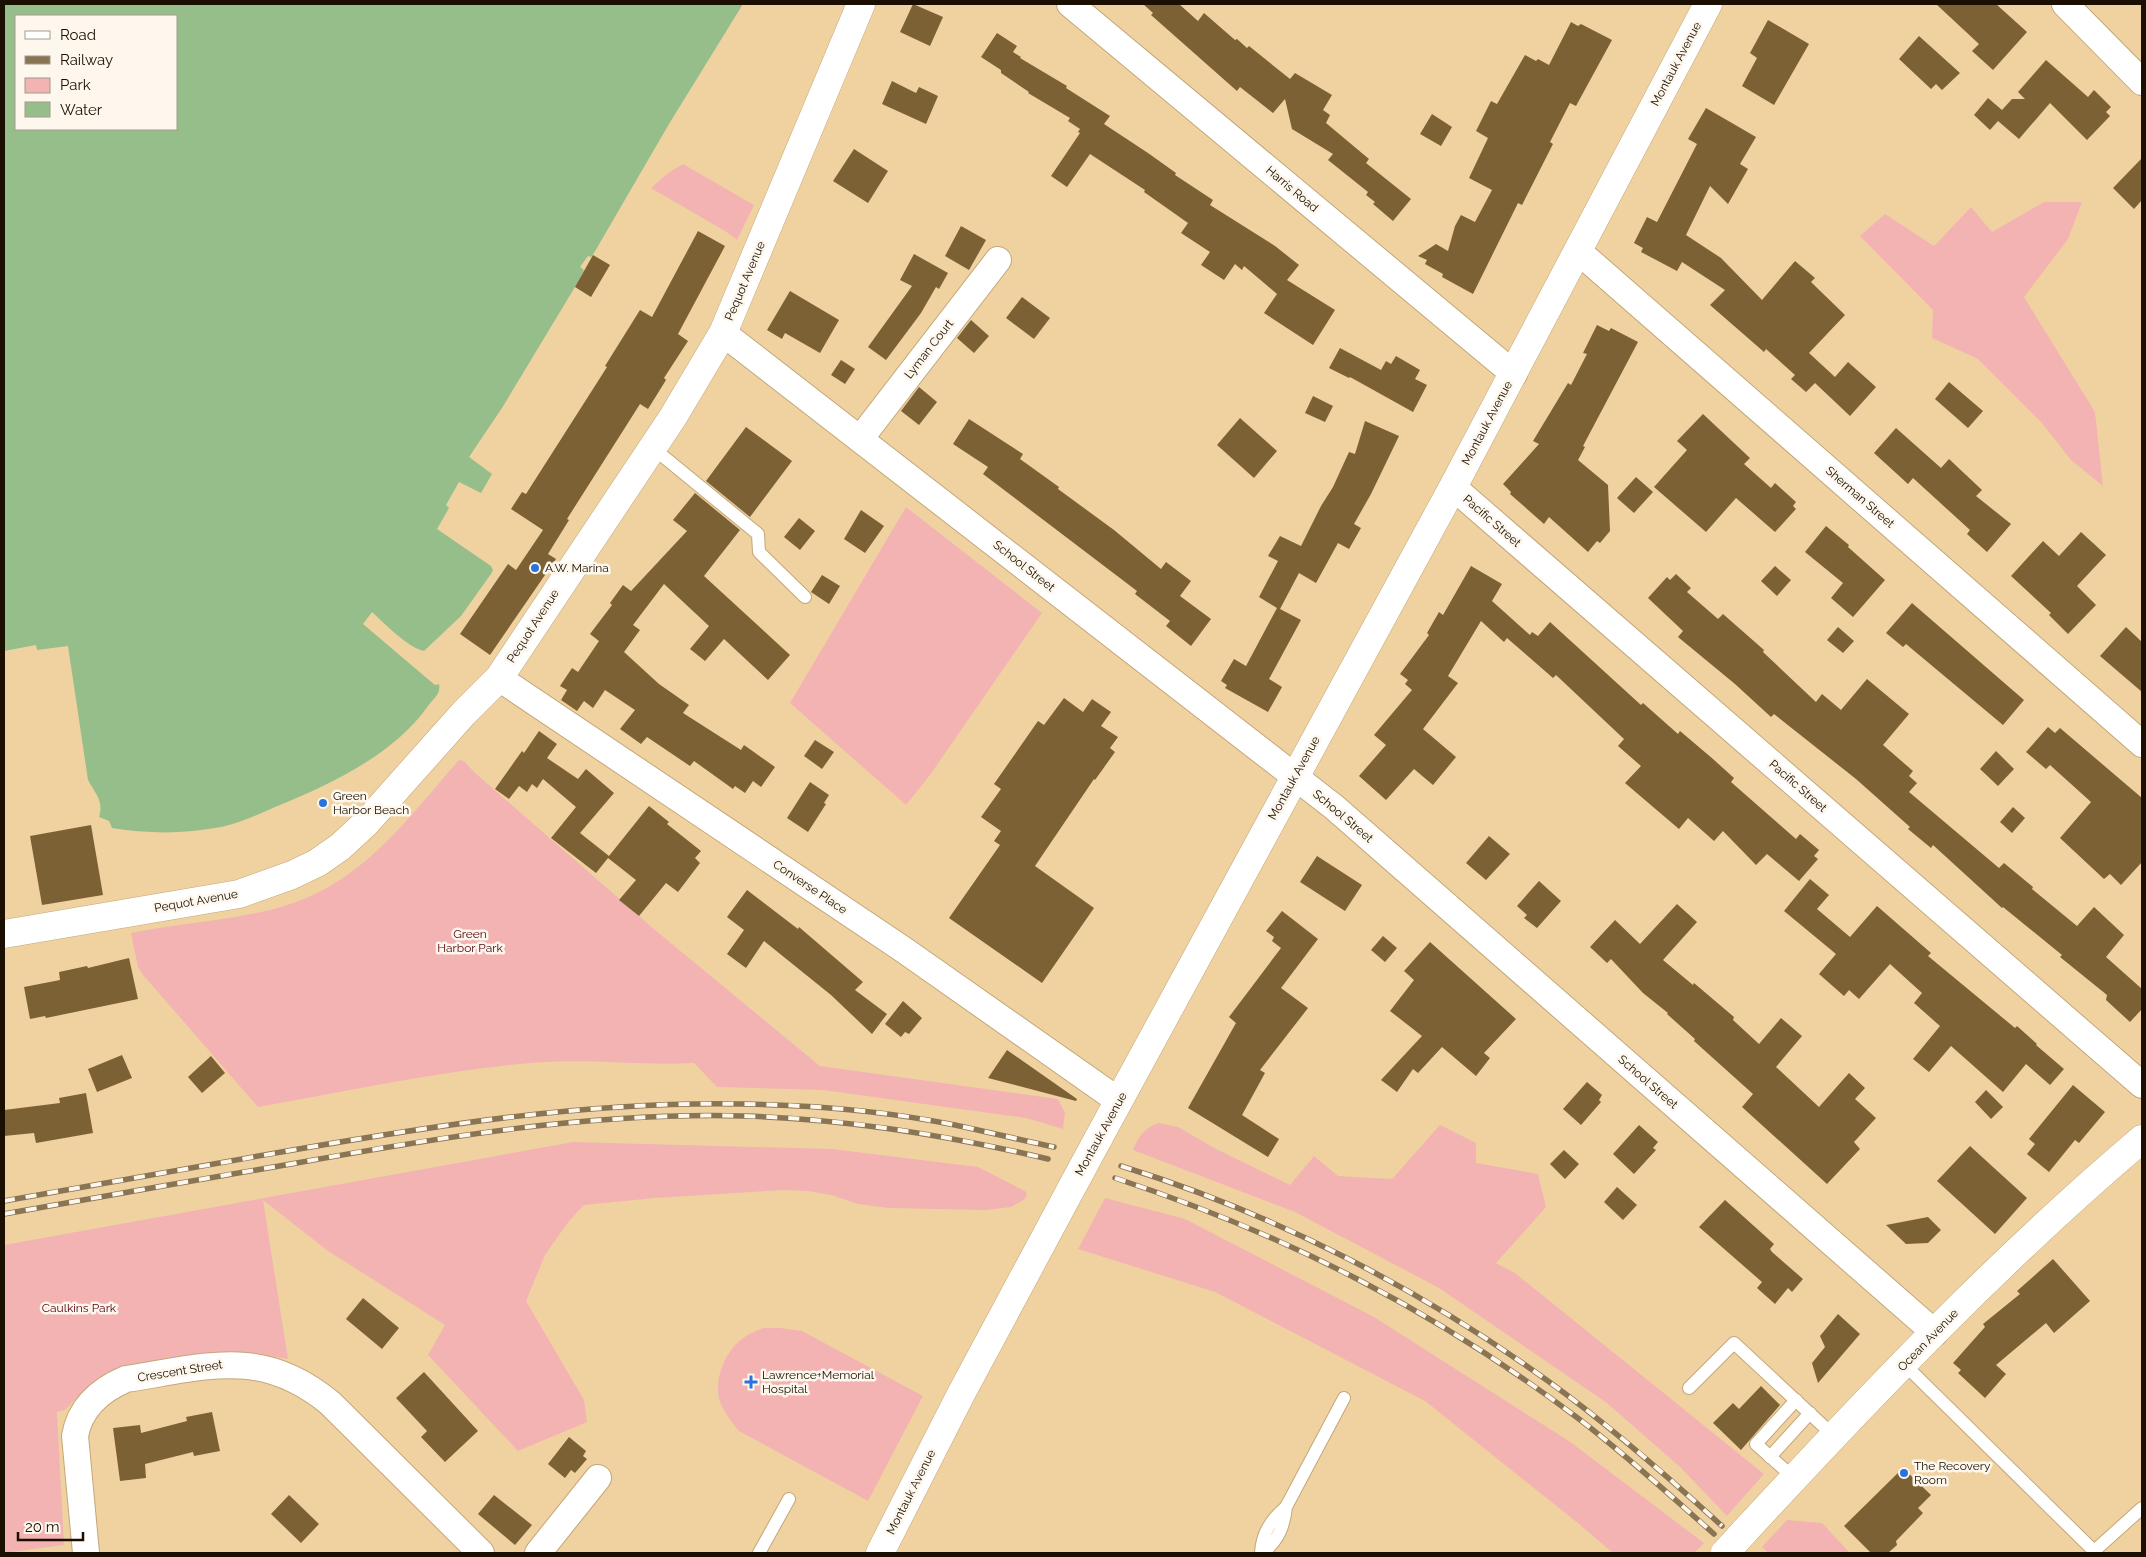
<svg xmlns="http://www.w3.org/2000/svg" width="2146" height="1557" font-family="Raleway,sans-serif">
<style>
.green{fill:#f3b3b3}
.water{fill:#96be8b;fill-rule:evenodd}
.building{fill:#7c6134}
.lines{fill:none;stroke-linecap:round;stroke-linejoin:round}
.lane-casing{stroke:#c4a778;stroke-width:14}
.street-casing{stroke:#c4a778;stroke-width:28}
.secondary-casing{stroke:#c4a778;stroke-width:29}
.lane{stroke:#fff;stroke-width:12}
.street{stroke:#fff;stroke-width:26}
.secondary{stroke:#fff;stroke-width:28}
.rail-casing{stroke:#897454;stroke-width:5.5}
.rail{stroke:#fdf7ed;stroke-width:4;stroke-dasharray:11;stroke-linecap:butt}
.secondary-bridge-casing{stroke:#c4a778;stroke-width:29;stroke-linecap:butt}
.secondary-bridge{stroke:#fff;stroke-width:28}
.poi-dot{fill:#2a72de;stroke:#fdf7ed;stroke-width:2}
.labels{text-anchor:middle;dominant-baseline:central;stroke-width:5;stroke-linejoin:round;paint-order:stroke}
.street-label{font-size:12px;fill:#1a0f01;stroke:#fdf7ed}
.poi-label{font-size:12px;fill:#1a0f01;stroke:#fdf7ed;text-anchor:start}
.park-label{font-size:12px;fill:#540011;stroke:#fdf7ed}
</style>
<rect width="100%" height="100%" fill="#f0d2a1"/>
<g class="green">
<path d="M683,164L754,205L737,240L725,231L651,188L668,173Z"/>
<path d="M2044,202H2082L2068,239L2024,297L2095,412L2103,486L2071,460L2041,422L1978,359L1932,338L1933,310L1860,236L1885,214L1934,246L1971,207L1992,232Z"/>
<path d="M906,507L1042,613L930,775L906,805L790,703Z"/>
<path d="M459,760L464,761L474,772L655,930L820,1066L1058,1099L1065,1113L1063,1129L1026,1118L823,1090L717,1087L694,1063C640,1066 585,1058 531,1063C440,1071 349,1091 258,1107L143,975L138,967L131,933C177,924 224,921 270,910C358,889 402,825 459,760Z"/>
<path d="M1159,1123L1178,1127L1216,1149L1290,1185L1314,1156L1338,1176L1392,1179L1440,1125L1476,1143V1163L1538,1174L1546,1207L1496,1263L1515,1273L1764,1474L1727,1516L1680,1467L1607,1403L1439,1288L1295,1212L1133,1150C1139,1136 1144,1128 1159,1123Z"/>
<path d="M573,1142L832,1149L978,1167L1025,1191L1027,1194L1025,1199L1011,1207L986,1210L888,1208L858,1204L831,1195L808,1191L784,1190L655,1198L584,1205L569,1221L545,1255L526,1301L584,1400L587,1422L518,1451L428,1355L445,1325L328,1251L263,1200L288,1359L244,1352L186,1357L119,1370L86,1388L65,1410L57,1412L64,1545L4,1553V1245Z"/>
<path d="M1105,1198L1185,1219L1374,1317L1569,1441L1704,1543L1694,1553H1613L1579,1524L1425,1401L1215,1292L1078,1249Z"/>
<path d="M763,1328H780L802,1331L923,1396L868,1501L739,1431C732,1423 724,1412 720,1402C713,1381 725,1351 742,1339C748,1334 756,1331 763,1328Z"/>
<path d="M1787,1520L1822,1523L1850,1553H1768L1762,1547Z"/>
</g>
<path class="water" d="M4,4H743L669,124L594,253L591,257L588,256L580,267L584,270L578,282L502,408L469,457L492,474L481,493L459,482L446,505L449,508L437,529L491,566L493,570L491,574L461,616L424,651C407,647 385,624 372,612L363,624L429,680L435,685L439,684C441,694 434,698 428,706C394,755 329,785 275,807C257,815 240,823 221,827C184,834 149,834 112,828L109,821L99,817C104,801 95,793 88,780L68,646L37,650L36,645L4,651ZM16,16H176V129H16Z"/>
<g class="building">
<path d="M913,4L943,17L930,46L900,32Z"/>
<path d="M1143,4H1179L1198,21L1204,13L1235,40L1237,39L1247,48L1249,46L1290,79L1295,73L1332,95L1323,110L1330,115L1326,123L1369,159L1366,163L1411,199L1393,221L1373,204L1375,202L1366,195L1368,192L1328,160L1333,154L1292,129L1285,99L1273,113L1240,87L1237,91L1151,15L1153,13Z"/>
<path d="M1936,4H1996L2027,32L1993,70L1972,51L1979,44Z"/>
<path d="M1768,20L1809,44L1774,105L1742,86L1757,58L1750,53Z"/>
<path d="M1571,22L1578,26L1581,24L1612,40L1576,106L1570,103L1550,142L1553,144L1522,205L1518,203L1473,294L1442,277L1443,274L1425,264L1427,260L1418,256L1436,244L1448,251L1455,226L1461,215L1475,222L1492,190L1469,178L1488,138L1476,131L1491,101L1497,104L1525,55L1536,61L1538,59L1549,65Z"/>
<path d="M997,33L1017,46L1013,52L1021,57L1020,58L1067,86L1066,88L1110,116L1104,124L1148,153L1176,173L1175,175L1213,200L1210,205L1275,246L1299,265L1287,280L1335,310L1313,345L1264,313L1277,294L1244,266L1242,270L1235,264L1224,280L1201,265L1210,252L1181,233L1188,223L1144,192L1145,190L1090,154L1067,187L1051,176L1080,133L1078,132L1080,129L1068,121L1070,118L1028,93L1029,92L1001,73V70L981,57Z"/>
<path d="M1919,36L1960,73L1942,90L1936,84L1931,89L1899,59Z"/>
<path d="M2046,60L2088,97L2094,90L2111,107L2106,112L2110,116L2087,140L2050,103L2019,139L1998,121L1990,130L1974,115L1988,98L2002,110L2012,99H2025L2018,92Z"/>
<path d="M892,81L916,93L919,87L938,96L926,124L882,104Z"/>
<path d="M1706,108L1756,137L1740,164L1748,169L1728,204L1710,186L1686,235L1721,258L1762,300L1795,261L1815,278L1811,282L1845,315L1809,353L1835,377L1848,362L1876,387L1850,416L1815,383L1806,392L1791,379L1795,375L1766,349L1764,352L1710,305L1725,290L1682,262L1677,271L1641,252L1643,248L1634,243L1647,217L1657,222L1697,144L1688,139Z"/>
<path d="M1432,114L1452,127L1441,146L1420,134Z"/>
<path d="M854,149L888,171L868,203L833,181Z"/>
<path d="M2142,158V200L2134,209L2113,188Z"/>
<path d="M961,226L986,240L969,270L945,256Z"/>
<path d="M698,231L725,246L678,334L688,341L664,378L666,380L648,409L640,404L567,519L569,520L548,554L556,559L490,655L460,634L508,564L516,570L543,530L511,509L522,492L526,494L607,367L605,366L640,310L652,317Z"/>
<path d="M914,254L948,273L939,289L936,287L921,313L886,360L868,347L912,286L900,280Z"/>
<path d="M593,255L610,265L591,297L575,287Z"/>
<path d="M790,291L839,320L820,353L785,333L782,339L767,330Z"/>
<path d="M1022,297L1050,318L1034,339L1006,318Z"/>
<path d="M971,320L989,336L974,353L957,338Z"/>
<path d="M1597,325L1609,331L1611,328L1638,342L1583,446L1585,447L1578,460L1608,485L1610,531L1600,543L1597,541L1588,552L1549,517L1544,524L1510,494L1511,492L1503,484L1539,444L1533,441L1568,383L1571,385L1587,354L1583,353Z"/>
<path d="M1340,348L1381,370L1386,361L1391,364L1396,356L1420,370L1415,379L1427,385L1413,412L1350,377L1349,378L1329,368Z"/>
<path d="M841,360L855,369L845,384L831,375Z"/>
<path d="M1949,382L1983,411L1968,428L1935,399Z"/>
<path d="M919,387L937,402L919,425L901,411Z"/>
<path d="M1313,396L1333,406L1325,422L1305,413Z"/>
<path d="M1703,414L1750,458L1744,464L1771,488L1775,483L1796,502L1793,506L1796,509L1775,532L1736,498L1706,532L1654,487L1687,450L1677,441Z"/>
<path d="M1240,418L1277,451L1254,478L1217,445Z"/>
<path d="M969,419L1023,454L1020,459L1059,487L1058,489L1114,530L1161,569L1166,562L1191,581L1180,596L1211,619L1191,646L1166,626L1170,621L1135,594L1137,591L983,474L988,467L953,444Z"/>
<path d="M1365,421L1399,436L1371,494L1354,524L1361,528L1349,549L1338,543L1316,583L1299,573L1280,609L1301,620L1269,679L1282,687L1268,712L1225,688L1227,685L1221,681L1234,659L1246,666L1277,608L1259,597L1278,561L1268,556L1280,536L1301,546L1321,506L1333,487L1349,452L1355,454Z"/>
<path d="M746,427L792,461L750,517L706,481Z"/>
<path d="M1896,428L1941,468L1949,459L1982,490L1976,496L2011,524L1987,552L1967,534L1970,530L1913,478L1908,484L1874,453Z"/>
<path d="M1636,477L1653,492L1634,513L1617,498Z"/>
<path d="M695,493L740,530L704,576L790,655L768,680L724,639L705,661L690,649L709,626L664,584L633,625L640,630L624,652L659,684L689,705L683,713L741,750L744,745L775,767L761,787L753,781L745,793L735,786L733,789L694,761L690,766L647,737L641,744L620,729L635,710L605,690L593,708L584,701L577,711L561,700L567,690L560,686L572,668L578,672L599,641L590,634L612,605L610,603L623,585L631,591L687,531L673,520Z"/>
<path d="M861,510L884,526L865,553L844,539Z"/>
<path d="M799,518L815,531L800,550L784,537Z"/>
<path d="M1826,526L1849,545L1848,547L1885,580L1853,617L1831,598L1843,583L1805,552Z"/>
<path d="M2081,532L2106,555L2077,586L2096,605L2068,634L2049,615L2051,613L2011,576L2043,541L2059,556Z"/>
<path d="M1471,566L1502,584L1492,601L1530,635L1532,632L1538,636L1550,622L1641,705L1643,703L1678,734L1680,731L1713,759L1734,778L1731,782L1796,839L1800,834L1819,850L1814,856L1818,859L1799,881L1767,854L1756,865L1723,831L1714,841L1688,818L1679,829L1625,783L1641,766L1618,746L1624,739L1556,675L1553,678L1507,638L1504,642L1481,621L1448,676L1458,683L1423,729L1456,757L1433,785L1414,769L1386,800L1359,776L1386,745L1374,735L1412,690L1405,684L1408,680L1400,674L1429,635L1427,633L1439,612L1443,615Z"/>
<path d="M1775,566L1791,580L1777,596L1761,581Z"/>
<path d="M1676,574L1691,588L1687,592L1718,619L1723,614L1764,650L1763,652L1816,702L1822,694L1841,710L1867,679L1909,714L1883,745L1913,771L1909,776L1917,783L1909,792L1999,868L2004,863L2033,887L2032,889L2077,926L2094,907L2124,935L2106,957L2142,989V1009L2130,1022L2106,1000L2107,995L2060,957L2062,955L2003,907L2002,908L1933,845L1931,848L1908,829L1910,827L1856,779L1774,714L1771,717L1735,684L1678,637L1683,631L1648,598L1667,577L1670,580Z"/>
<path d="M822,575L840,586L829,604L811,592Z"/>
<path d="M1912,603L2024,700L2003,725L1906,644L1903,647L1886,633Z"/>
<path d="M1838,627L1854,641L1843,653L1827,640Z"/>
<path d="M2126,627L2142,642V692L2100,656Z"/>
<path d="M1064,698L1083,712L1092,699L1111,712L1101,726L1118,737L1110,748L1115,752L1095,780L1094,779L1035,866L1094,908L1042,983L949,918L1000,845L994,841L1001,831L981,817L1001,789L994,784L1038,721L1044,725Z"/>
<path d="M2048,727L2055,733L2060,728L2142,798V862L2121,885L2110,874L2104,879L2060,838L2091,802L2050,765L2046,769L2026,752Z"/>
<path d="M539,731L557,744L547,758L578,779L586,769L614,793L580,833L609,856L649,806L669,822L667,824L701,851L695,858L700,863L678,892L666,883L639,916L619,900L636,880L608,858L596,873L551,838L576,807L543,779L537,788L532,784L527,792L519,786L509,799L495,789L522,751L524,753Z"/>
<path d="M815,740L834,752L822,769L804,756Z"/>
<path d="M1996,751L2014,769L1998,786L1980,769Z"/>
<path d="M810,782L829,795L824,803L826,804L808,832L787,818Z"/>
<path d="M2013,807L2025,818L2012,833L2000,822Z"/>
<path d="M91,825L103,895L42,905L30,836Z"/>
<path d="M1489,836L1510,854L1486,880L1466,863Z"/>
<path d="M1317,856L1362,885L1345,911L1300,882Z"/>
<path d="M1810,879L1829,895L1817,909L1850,937L1877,906L1931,953L1928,956L2015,1028L2017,1026L2037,1044L2036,1045L2064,1069L2050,1085L2026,1064L2003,1092L1951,1046L1929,1072L1913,1059L1940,1026L1914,1003L1922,993L1890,964L1859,999L1849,990L1844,996L1819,974L1836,954L1784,911Z"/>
<path d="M1539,881L1561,901L1537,928L1524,918L1527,915L1517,906Z"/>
<path d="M747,890L798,929L799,927L863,982L855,990L887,1014L872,1034L831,995L764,941L746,968L727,954L744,930L727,917Z"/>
<path d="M1677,904L1697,922L1663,960L1693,985L1694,983L1734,1017L1733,1020L1759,1044L1781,1018L1802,1036L1776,1067L1819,1107L1849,1073L1865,1088L1855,1099L1876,1118L1854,1142L1860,1149L1827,1184L1742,1107L1753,1094L1694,1041L1695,1039L1667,1014L1668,1013L1643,993L1611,959L1607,963L1590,947L1615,920L1640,944Z"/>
<path d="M1282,911L1318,939L1281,988L1308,1008L1260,1070L1265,1073L1242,1115L1279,1139L1268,1157L1188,1108L1236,1023L1229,1017L1281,948L1272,941L1274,937L1266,931Z"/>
<path d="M1383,936L1397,948L1385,962L1371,950Z"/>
<path d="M1430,942L1516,1019L1484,1053L1490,1058L1476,1076L1442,1047L1418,1073L1413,1069L1397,1092L1381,1080L1422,1036L1390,1011L1414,980L1404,971Z"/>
<path d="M129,958L138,999L46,1018L45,1016L30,1019L24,987L60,980L59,972L87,966L88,968Z"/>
<path d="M903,1001L922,1018L909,1034L905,1032L901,1037L885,1024Z"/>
<path d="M1007,1050L1077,1099L1076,1101L988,1078Z"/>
<path d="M122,1055L132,1078L97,1092L88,1069Z"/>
<path d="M211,1056L225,1073L202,1093L188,1077Z"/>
<path d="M1587,1082L1602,1095L1599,1100L1601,1102L1581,1125L1563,1109Z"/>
<path d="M2073,1085L2105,1112L2079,1143L2075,1140L2049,1172L2027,1154L2035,1144L2029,1139Z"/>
<path d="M1986,1090L2003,1107L1991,1119L1975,1102Z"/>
<path d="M86,1093L93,1133L36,1143L34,1133L4,1136V1110L60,1103L59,1098Z"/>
<path d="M1639,1125L1658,1142L1653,1148L1656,1150L1634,1174L1613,1154Z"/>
<path d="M1970,1146L2027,1198L1995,1234L1937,1181Z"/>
<path d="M1564,1150L1579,1164L1565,1179L1550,1164Z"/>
<path d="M1617,1187L1637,1205L1623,1220L1604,1202Z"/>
<path d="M1725,1200L1774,1244L1770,1249L1772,1252L1803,1279L1792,1292L1788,1288L1775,1304L1757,1288L1762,1282L1699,1227Z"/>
<path d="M1928,1217L1941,1230L1928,1243L1906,1244L1886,1225Z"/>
<path d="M2053,1259L2090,1301L2054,1333L2046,1323L1996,1365L2006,1374L1985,1398L1958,1373L1961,1370L1953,1363L1985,1327L1983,1324L2020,1294L2017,1291Z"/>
<path d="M363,1298L399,1328L382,1349L346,1319Z"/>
<path d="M1838,1314L1860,1334L1818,1383L1812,1363L1825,1347L1820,1336Z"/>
<path d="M424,1372L478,1431L445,1462L421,1437L427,1431L396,1398Z"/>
<path d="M1761,1386L1780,1405L1741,1450L1713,1423L1733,1403L1739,1409Z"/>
<path d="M212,1412L220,1451L194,1456L193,1452L145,1464L146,1478L120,1481L113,1428L140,1425L141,1433L187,1421L186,1417Z"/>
<path d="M569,1437L586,1451L583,1456L587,1459L575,1473L571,1470L565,1478L548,1464Z"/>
<path d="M1903,1468L1931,1495L1918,1508L1923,1513L1896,1541L1897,1545L1888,1553H1871L1844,1526Z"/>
<path d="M289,1495L319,1524L301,1543L271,1514Z"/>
<path d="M494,1495L532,1525L515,1545L478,1514Z"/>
</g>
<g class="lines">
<defs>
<g id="lane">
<path d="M653,448L758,534L759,552L805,597"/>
<path d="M1904,1364L2094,1551"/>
<path d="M1689,1388L1734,1343L1834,1436"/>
<path d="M1770,1457L1810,1413"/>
<path d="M1794,1478L1756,1444L1796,1400"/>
<path d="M759,1553L789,1499"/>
<path d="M1261,1553C1262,1533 1271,1520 1286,1507"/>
<path d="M1263,1553C1278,1540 1284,1527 1286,1507L1344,1398"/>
<path d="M2092,1553L2142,1508"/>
</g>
<g id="street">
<path d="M1070,4L1514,374"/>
<path d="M2065,4L2142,82"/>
<path d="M1578,251L2142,744"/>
<path d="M723,333L1334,807L1935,1333"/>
<path d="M860,439L998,260"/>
<path d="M1453,487L2142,1085"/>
<path d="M499,678L904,950L1119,1101"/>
<path d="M86,1553L75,1436C80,1407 100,1390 126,1379C206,1367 261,1346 330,1403L481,1553"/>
<path d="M538,1553L598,1478"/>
</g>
<g id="secondary">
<path d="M4,934L239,894L292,875L317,863L340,847L366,823L463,714L499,678L673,417L723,333L861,4"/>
<path d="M1098,1139L1453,487L1708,4"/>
<path d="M1744,1532C1871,1395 2000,1259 2142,1139"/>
<path d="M880,1553L961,1394L1071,1189"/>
</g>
</defs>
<use href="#lane" class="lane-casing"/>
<use href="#street" class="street-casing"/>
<use href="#secondary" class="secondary-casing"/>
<use href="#lane" class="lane"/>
<use href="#street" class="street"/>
<use href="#secondary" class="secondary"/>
<defs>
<g id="rail">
<path d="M1121,1166C1273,1213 1419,1288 1548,1381C1609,1425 1666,1475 1722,1526"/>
<path d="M1115,1178C1285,1234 1436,1311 1579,1419C1626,1455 1670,1495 1714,1534"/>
<path d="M4,1201C98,1184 193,1168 287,1151C438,1125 590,1101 743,1104C813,1105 886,1111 955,1125C988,1132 1021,1140 1054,1147"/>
<path d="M4,1214C100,1197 195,1180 291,1164C440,1137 592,1112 744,1116C847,1119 947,1135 1048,1159"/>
</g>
</defs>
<use href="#rail" class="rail-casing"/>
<use href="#rail" class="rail"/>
<defs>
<g id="secondary-bridge">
<path d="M1071,1189L1098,1139"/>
<path d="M1725,1553L1744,1532"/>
</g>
</defs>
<use href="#secondary-bridge" class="secondary-bridge-casing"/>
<use href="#secondary-bridge" class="secondary-bridge"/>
</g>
<g class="poi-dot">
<circle cx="535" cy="568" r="5"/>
<circle cx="323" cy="803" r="5"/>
<path d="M748.5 1374.5h5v5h5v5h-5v5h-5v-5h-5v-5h5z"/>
<circle cx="1904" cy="1473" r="5"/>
</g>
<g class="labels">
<g class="street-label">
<text transform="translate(1676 64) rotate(-62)">Montauk Avenue</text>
<text transform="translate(1292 189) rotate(40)">Harris Road</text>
<text transform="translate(745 281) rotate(-67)">Pequot Avenue</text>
<text transform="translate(929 349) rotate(-52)">Lyman Court</text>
<text transform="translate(1487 423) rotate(-62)">Montauk Avenue</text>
<text transform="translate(1860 497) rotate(41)">Sherman Street</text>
<text transform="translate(1492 521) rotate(41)">Pacific Street</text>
<text transform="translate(1024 566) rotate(38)">School Street</text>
<text transform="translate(533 626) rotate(-57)">Pequot Avenue</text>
<text transform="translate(1294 778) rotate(-61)">Montauk Avenue</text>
<text transform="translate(1798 786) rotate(41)">Pacific Street</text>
<text transform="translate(1343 816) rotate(40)">School Street</text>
<text transform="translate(810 887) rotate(34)">Converse Place</text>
<text transform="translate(196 901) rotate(-10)">Pequot Avenue</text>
<text transform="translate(1648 1082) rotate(41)">School Street</text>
<text transform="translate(1101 1134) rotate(-61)">Montauk Avenue</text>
<text transform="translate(1928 1340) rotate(-46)">Ocean Avenue</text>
<text transform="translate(180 1371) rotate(-9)">Crescent Street</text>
<text transform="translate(911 1492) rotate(-63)">Montauk Avenue</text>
</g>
<g class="poi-label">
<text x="545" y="568">A.W. Marina</text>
<text x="333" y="796">Green<tspan x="333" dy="14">Harbor Beach</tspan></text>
<text x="762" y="1375">Lawrence+Memorial<tspan x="762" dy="14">Hospital</tspan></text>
<text x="1914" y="1466">The Recovery<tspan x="1914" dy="14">Room</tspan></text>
</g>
<g class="park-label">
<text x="470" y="934">Green<tspan x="470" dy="14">Harbor Park</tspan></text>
<text x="79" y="1308">Caulkins Park</text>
</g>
</g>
<rect width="2146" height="1557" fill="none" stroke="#1a0f01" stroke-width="10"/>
<rect x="15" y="15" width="162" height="115" fill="#fdf7ed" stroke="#a29a8f"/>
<rect x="25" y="31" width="25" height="8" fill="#ffffff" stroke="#a29a8f"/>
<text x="60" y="40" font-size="15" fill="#1a0f01">Road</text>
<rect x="25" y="56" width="25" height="8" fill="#897454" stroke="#a29a8f"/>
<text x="60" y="65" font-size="15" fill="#1a0f01">Railway</text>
<rect x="25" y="78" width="25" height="15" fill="#f3b3b3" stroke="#a29a8f"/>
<text x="60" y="90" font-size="15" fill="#1a0f01">Park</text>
<rect x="25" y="102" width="25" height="15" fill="#96be8b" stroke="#a29a8f"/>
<text x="60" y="115" font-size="15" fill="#1a0f01">Water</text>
<path d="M18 1532v8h65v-8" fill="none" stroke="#1a0f01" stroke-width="2.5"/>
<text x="25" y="1532" font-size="15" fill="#1a0f01" stroke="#fdf7ed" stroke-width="4" paint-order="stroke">20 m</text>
</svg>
